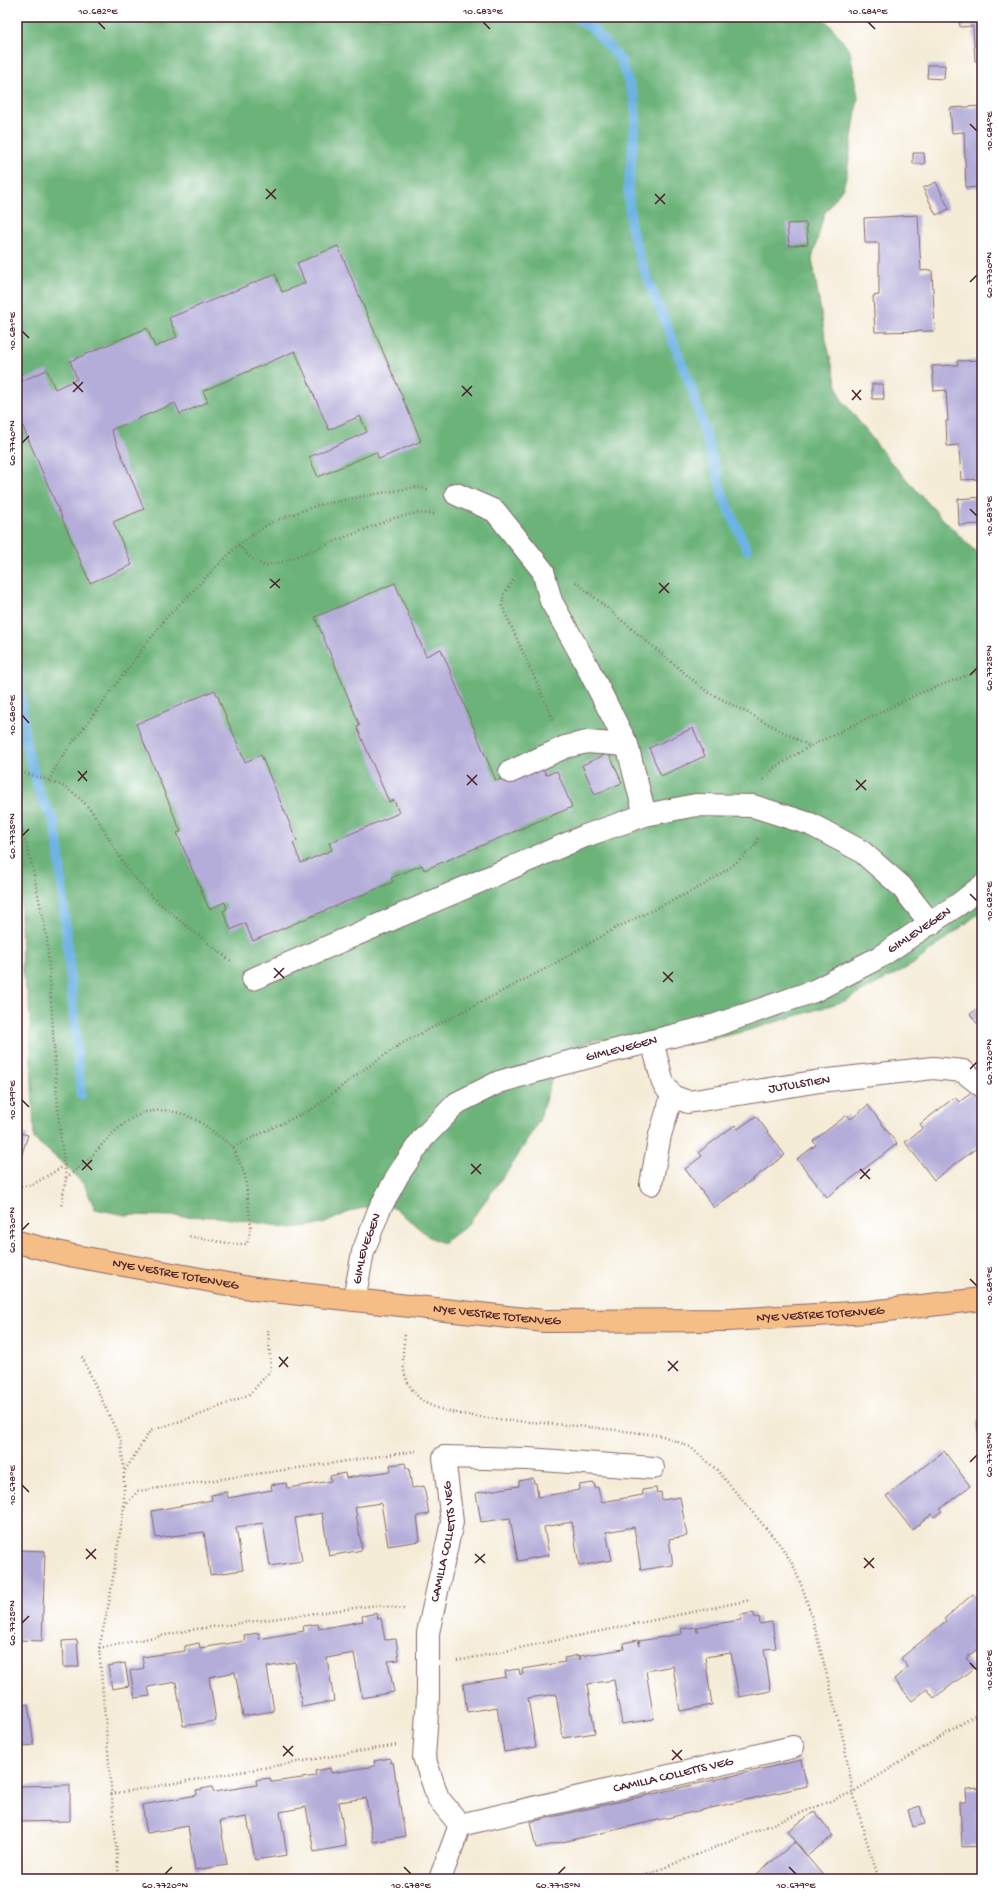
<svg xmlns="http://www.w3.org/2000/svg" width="999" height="1896" font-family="'Gochi Hand',sans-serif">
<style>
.forest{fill:#6cb379;stroke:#5b6952}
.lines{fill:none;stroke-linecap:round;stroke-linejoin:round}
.stream{stroke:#6db3e4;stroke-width:10}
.building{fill:#b4add9}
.minor-casing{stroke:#866768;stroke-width:24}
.major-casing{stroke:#866768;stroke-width:24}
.path{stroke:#866768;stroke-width:2.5;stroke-dasharray:1 3;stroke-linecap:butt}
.minor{stroke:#fff;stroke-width:22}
.major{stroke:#f6be87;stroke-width:22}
.ticks{fill:none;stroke:#4a1f2b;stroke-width:1.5}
.labels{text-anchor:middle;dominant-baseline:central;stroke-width:3.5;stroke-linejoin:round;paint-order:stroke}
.street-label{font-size:13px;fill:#4a1f2b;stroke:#fff}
.neatline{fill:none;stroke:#4a1f2b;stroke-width:1.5}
.ticks-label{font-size:10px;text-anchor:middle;fill:#4a1f2b}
</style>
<rect width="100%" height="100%" fill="#fff"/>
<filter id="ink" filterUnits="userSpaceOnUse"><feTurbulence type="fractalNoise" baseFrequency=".025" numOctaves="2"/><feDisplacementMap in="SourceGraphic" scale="8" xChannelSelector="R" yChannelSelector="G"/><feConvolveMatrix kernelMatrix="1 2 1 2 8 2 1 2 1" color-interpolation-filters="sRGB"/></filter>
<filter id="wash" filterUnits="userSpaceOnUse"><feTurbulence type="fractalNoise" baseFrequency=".012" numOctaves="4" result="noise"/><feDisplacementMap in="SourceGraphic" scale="16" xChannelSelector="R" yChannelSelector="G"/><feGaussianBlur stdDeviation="0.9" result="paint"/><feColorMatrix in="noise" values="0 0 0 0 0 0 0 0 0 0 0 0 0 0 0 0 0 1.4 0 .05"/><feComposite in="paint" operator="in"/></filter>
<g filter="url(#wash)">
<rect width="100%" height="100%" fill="#f5ecd8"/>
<path class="forest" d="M17,17H822L831,26L850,51L858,97L847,173L843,188L824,214L812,259L825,336L840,397L888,459L940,516L982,558V911L912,965L845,1001L743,1032L682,1045L670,1032L625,1038L594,1040L566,1052L556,1064L539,1121L514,1162L468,1224L443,1243L429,1237L395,1208L380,1204L351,1211L323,1224L293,1228L217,1217L125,1215L95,1209L85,1186L64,1164L34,1139L29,1001L22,971L21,910L17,877Z"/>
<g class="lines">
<g class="stream">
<path d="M574,17L593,29L620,59L634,97L636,117L628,189L631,227L641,262L692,389L724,498L747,550"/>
<path d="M17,662L26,744L40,795L54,821L58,844L81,1095"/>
</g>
</g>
<g id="blocks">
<g class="building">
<path d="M864,17H881V18L864,19Z"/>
<path d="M959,17H982V61H975L973,26L960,27Z"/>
<path d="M928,65H945L944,79L927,78Z"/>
<path d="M982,106V222H981L978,187L966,188L964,132L952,133L950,108Z"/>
<path d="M913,153H924L925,164H913Z"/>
<path d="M936,182L949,209L936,215L923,188Z"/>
<path d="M918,215L921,271L932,270L935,331L875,332L873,296L879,295V243H865L864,218Z"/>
<path d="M806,223L808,244L789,246L787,224Z"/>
<path d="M338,246L421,441L379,459L376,452L318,477L309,457L367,432L360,416L329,430L295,351L203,391L208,402L180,414L175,403L111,430L144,509L113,522L132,565L90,583L17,413V383L47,370L55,389L77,379L70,361L147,328L155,347L177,337L169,318L275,274L282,292L305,283L297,263Z"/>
<path d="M982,360V479L961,480L959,445L947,446L946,421H948L946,390L934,391L932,366L958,365L957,361Z"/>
<path d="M872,384H883L884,399H872Z"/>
<path d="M982,497V524L959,525L958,499Z"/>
<path d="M395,583L426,656L441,649L496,781L541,762L546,775L557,771L572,807L424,870L422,865L391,878L393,882L253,941L245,923L231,930L223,911L227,909L225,902L209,909L177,833L181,832L136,724L215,690L245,762L261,755L297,841L293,843L301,863L332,850L329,843L399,813L394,800L389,802L357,727L360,726L315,617Z"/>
<path d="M693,728L705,756L661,776L649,748Z"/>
<path d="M609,753L622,783L595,795L582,765Z"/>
<path d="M982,1006V1030L970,1014Z"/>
<path d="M977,1089L982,1095V1144L934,1180L905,1142L923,1128L920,1124L955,1097L959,1102Z"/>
<path d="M868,1105L897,1144L827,1197L797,1159L816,1145L813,1141L847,1115L851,1119Z"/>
<path d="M756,1116L785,1155L714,1208L685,1169L702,1156L699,1152L735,1125L738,1129Z"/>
<path d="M17,1132L28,1135L17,1169Z"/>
<path d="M977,1421H982V1458H981Z"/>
<path d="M944,1451L970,1486L940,1509L942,1511L934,1517L932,1514L912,1530L886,1496Z"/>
<path d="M405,1463L406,1468H409L412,1488L424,1486L429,1514L417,1516L420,1541L388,1546L381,1503L355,1507L362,1550L329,1556L322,1513L295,1518L302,1561L270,1566L263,1523L236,1527L243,1570L210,1575L204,1532L156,1538L152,1511L212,1500L211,1495L227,1492L228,1498L272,1490L271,1485L286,1483L287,1488H288L331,1481L330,1476L345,1473L346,1478L391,1471L390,1465Z"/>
<path d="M533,1478L534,1483H536L538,1497L580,1490L579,1485L594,1483L595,1488L598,1487L601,1502L643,1495L642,1490L656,1488L657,1493L661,1492L662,1500L680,1497L687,1536L669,1539L673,1565L641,1570L634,1527L606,1532L612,1560L579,1566L572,1522L544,1527L549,1555L518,1561L510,1518L481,1522L476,1493L519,1486V1481Z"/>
<path d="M17,1550L45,1551L42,1641L17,1640Z"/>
<path d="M973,1594L982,1604V1645L966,1658L974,1668L934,1698L927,1689L912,1701L894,1679L908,1667L901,1658L946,1621L944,1619Z"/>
<path d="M377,1613L378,1619L381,1618L385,1640L396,1639L399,1660L388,1661L394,1692L362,1698L354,1653L327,1658L334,1701L302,1707L295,1662L267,1667L274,1711L243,1716L235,1672L209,1677L216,1721L183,1726L176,1682L148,1687L150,1696L135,1698L130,1671L144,1668L142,1657L185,1651V1646L199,1643L200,1648L245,1641L244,1635L259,1633V1639L304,1631L303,1626L318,1624L319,1629L363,1621L362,1616Z"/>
<path d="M754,1613L755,1618L759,1617L760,1624L772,1622L776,1648L764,1649L771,1691L739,1697L731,1653L705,1657L712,1705L680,1711L673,1666L646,1671L654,1719L622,1724L614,1680L587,1684L595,1733L563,1738L556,1694L528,1698L536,1747L504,1752L497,1707L467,1712L463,1684L506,1677L505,1671L519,1669L520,1675L523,1674L522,1669L565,1662L564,1658L579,1655V1659H581L580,1656L624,1649L623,1643L638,1640L640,1646L639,1641L682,1634L681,1629L696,1627L697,1632H699L697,1627L741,1620L740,1615Z"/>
<path d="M77,1640L79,1667H63L62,1641Z"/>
<path d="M125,1663L129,1686L112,1689L108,1666Z"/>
<path d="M28,1704L34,1745L17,1747V1706Z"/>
<path d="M390,1758V1763L393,1762L405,1836L373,1842L366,1798L339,1802L346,1846L314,1852L306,1807L280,1812L287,1855L255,1860L247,1817L220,1821L227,1865L195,1870L188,1826L147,1833L142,1805L197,1795L196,1790L212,1787L214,1792L257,1785L256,1780L270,1778L271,1782H273L316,1776L315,1771L330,1768L331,1773L375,1766L374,1761Z"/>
<path d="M801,1760L807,1786L536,1848L530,1822Z"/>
<path d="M70,1785V1821L17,1822V1786Z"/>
<path d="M982,1788V1846L962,1847L960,1802H967L966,1789Z"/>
<path d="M920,1806L925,1824L913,1827L908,1810Z"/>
<path d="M815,1811L833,1836L807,1856L788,1831Z"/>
<path d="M795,1842L826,1879H751Z"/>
</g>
</g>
</g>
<g filter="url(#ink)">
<use href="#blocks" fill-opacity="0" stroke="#866768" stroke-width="1"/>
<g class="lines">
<defs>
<g id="minor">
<path d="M456,494L495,511L543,571L551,601L584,660L627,745L645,815"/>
<path d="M510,772L565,747L587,742L627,745"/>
<path d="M253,979L585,836L645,815L696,805L753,806L810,824L861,851L901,886L931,924"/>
<path id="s1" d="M652,1041L663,1083L672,1096L688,1102L820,1081L933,1068L963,1071L982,1086"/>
<path d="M651,1184L660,1135L672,1096"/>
<path id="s2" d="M354,1300L363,1252L379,1210L398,1175L423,1138L457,1103L499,1082L561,1064L716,1025L814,991L878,958L959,904L982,886"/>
<path id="s3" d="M460,1825L793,1747"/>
<path id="s4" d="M440,1879L460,1825L438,1798L424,1757L428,1698V1633L452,1522L444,1457L528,1459L653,1468"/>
</g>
<g id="major">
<path id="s5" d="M17,1242L69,1255L255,1289L544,1321L727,1320L870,1312L982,1299"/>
</g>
</defs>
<use href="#minor" class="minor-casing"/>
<use href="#major" class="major-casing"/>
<g class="path">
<path d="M238,545L252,559L265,566L282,562L394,518L418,513L435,514"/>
<path d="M513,580L504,594L502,606L554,721"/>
<path d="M576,582L706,691L810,746L920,693L982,670"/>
<path d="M17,771C33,776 54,780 69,790C103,812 112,856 140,884C167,913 200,936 231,961"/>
<path d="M763,780L774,768L810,746"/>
<path d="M49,781L58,762L165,619L238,545L270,523L315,506L359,497L416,487L428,489"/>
<path d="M17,809L32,866L47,938L59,1124L66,1178L61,1207"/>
<path d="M233,1147L314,1108L356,1075L404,1042L545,969L614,929L704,885L731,867L756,845L758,837"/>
<path d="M66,1178L86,1162L113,1133L130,1119L146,1112L164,1110L184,1114L200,1122L233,1147L245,1176L251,1227L247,1244H233L188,1236"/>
<path d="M17,1187L32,1185L64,1166"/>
<path d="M405,1335C401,1361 401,1383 423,1401C445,1418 525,1421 554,1424C591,1427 627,1431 663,1436L690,1447L717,1470L781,1546L793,1565L804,1592L813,1621L843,1738L853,1792L866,1839L879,1879"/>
<path d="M82,1357L121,1441L124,1472"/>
<path d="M124,1506V1472L150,1431L202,1414L250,1394L271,1370L268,1330"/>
<path d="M99,1648L196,1629L377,1605L404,1609"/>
<path d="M457,1661L750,1600"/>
<path d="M111,1794L397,1745"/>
<path d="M119,1879L99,1648L109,1603L124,1507L138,1491L416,1451"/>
<path d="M636,1879L853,1792L969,1719L982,1713"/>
</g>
<use href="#minor" class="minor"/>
<use href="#major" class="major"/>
</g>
</g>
<path class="ticks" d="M98,22L105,29M483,22L490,29M868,22L875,29M970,124L977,131M266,189L276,199M655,194L665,204M266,199L276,189M655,204L665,194M970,282L977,275M22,331L29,338M73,382L83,392M462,386L472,396M852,390L861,400M73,392L83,382M462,396L472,386M852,400L861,390M22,443L29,436M970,509L977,516M270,579L280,588M659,583L669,593M270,588L280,579M659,593L669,583M970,675L977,668M22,715L29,723M78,771L87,781M467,775L477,785M856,780L866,790M78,781L87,771M467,785L477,775M856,790L866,780M22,836L29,829M970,894L977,901M274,968L284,978M663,972L673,982M274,978L284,968M663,982L673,972M970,1069L977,1062M22,1100L29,1107M82,1160L92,1170M471,1164L481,1174M860,1169L870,1179M82,1170L92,1160M471,1174L481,1164M860,1179L870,1169M22,1230L29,1223M970,1279L977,1286M279,1357L288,1367M668,1361L678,1371M279,1367L288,1357M668,1371L678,1361M970,1462L977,1455M22,1485L29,1492M86,1549L96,1559M475,1554L485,1563M864,1558L874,1568M86,1559L96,1549M475,1563L485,1554M864,1568L874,1558M22,1623L29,1616M970,1663L977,1670M283,1746L293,1756M672,1750L682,1760M283,1756L293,1746M672,1760L682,1750M404,1867L411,1874M789,1867L796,1874M165,1874L172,1867M558,1874L565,1867"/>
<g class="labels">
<g class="street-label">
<text stroke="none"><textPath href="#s2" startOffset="724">GIMLEVEGEN</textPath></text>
<text stroke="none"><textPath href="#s2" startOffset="401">GIMLEVEGEN</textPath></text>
<text stroke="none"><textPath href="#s1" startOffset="189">JUTULSTIEN</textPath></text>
<text stroke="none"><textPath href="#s2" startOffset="53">GIMLEVEGEN</textPath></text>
<text stroke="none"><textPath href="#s5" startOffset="162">NYE VESTRE TOTENVEG</textPath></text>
<text stroke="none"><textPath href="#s5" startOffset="486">NYE VESTRE TOTENVEG</textPath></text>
<text stroke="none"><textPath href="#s5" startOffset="810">NYE VESTRE TOTENVEG</textPath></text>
<text stroke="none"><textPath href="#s4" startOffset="353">CAMILLA COLLETTS VEG</textPath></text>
<text stroke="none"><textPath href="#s3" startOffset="219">CAMILLA COLLETTS VEG</textPath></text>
</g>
</g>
<rect width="999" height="1896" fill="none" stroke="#fff" stroke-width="44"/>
<rect x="22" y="22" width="955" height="1852" class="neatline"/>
<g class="ticks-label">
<text x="98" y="14">10.682°E</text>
<text x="483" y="14">10.683°E</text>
<text x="868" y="14">10.684°E</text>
<text transform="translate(988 131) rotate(-90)" y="4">10.684°E</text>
<text transform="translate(988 275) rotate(-90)" y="4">60.7730°N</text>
<text transform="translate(11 331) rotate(-90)" y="4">10.681°E</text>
<text transform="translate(11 443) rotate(-90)" y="4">60.7740°N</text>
<text transform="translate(988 516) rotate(-90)" y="4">10.683°E</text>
<text transform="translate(988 668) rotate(-90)" y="4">60.7725°N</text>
<text transform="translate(11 715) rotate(-90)" y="4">10.680°E</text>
<text transform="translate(11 836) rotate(-90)" y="4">60.7735°N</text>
<text transform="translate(988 901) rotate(-90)" y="4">10.682°E</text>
<text transform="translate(988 1062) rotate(-90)" y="4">60.7720°N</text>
<text transform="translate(11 1100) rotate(-90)" y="4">10.679°E</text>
<text transform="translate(11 1230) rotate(-90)" y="4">60.7730°N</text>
<text transform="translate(988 1286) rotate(-90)" y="4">10.681°E</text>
<text transform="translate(988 1455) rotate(-90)" y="4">60.7715°N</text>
<text transform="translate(11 1485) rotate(-90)" y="4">10.678°E</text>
<text transform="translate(11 1623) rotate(-90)" y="4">60.7725°N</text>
<text transform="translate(988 1670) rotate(-90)" y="4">10.680°E</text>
<text x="165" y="1888">60.7720°N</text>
<text x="411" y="1888">10.678°E</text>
<text x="558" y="1888">60.7715°N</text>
<text x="796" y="1888">10.679°E</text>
</g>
</svg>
